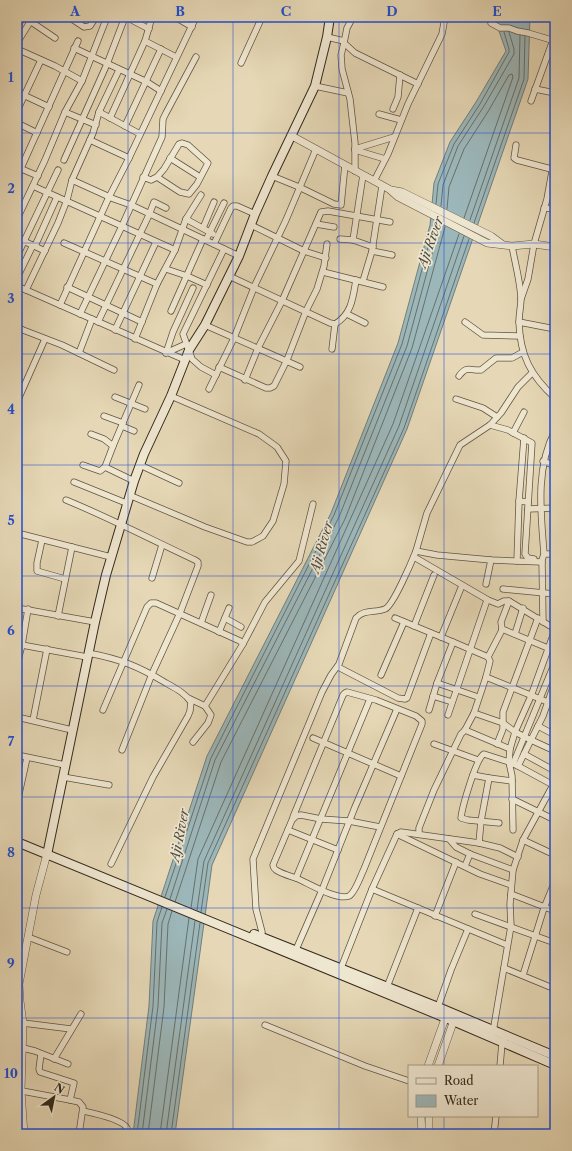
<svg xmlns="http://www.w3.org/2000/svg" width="572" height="1151" font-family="'Libre Caslon Text',serif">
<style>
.water{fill:#9cb7ba;stroke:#727e7a}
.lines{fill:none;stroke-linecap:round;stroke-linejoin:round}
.shore{stroke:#68706a;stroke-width:1}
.minor-casing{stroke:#605541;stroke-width:7}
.tertiary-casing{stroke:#605541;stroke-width:8}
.secondary-casing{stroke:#34291a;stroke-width:10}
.minor{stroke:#efe6d0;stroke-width:5.5}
.tertiary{stroke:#efe6d0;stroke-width:7}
.secondary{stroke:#efe6d0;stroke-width:8}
.grid{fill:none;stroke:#1d4ed8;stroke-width:1;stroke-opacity:0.55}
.labels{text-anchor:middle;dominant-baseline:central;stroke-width:3.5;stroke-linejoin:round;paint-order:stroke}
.water-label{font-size:13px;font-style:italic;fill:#4e4c42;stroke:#efe6d0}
.neatline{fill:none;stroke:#1d4ed8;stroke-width:1.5}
.grid-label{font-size:13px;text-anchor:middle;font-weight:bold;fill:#1d4ed8}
</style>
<rect width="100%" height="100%" fill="#e6d8b6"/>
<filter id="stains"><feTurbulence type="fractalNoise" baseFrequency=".005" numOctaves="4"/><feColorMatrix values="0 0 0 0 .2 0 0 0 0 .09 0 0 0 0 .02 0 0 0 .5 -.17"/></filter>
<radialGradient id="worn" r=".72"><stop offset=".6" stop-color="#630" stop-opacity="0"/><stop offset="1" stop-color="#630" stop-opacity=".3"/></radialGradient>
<path class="water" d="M494,17H530L528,79L407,429L212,865L175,1134H133L149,1006L153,921L207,756L331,513L398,343L430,225L434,183L450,142L476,102L506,51Z"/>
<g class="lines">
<g class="shore">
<path d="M436,204L438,184L454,144L480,104L509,52V49L504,32"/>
<path d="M441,206L443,185L458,146L484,106L514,54V49L509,32"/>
<path d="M447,209L449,187L464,149L489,110L509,75L512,74L513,77L464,218"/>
<path d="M470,220L519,78L520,35"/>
<path d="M474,223L524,79L525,36"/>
<path d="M165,897L211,758L334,515L402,344L435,221"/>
<path d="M170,899L215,760L339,517L407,346L440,224"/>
<path d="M175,902L221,762L345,519L412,348L445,227"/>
<path d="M191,908L198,859L393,424L459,234"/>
<path d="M197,910L204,861L399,426L464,236"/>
<path d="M201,912L208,863L404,428L469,239"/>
<path d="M137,1134L153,1006L157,922L162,907"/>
<path d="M142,1134L158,1006L162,923L167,909"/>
<path d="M148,1134L164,1007L168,924L172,911"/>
<path d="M160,1134L189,918"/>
<path d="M166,1134L195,921"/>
<path d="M171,1134L200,923"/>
</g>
<defs>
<g id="minor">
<path d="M24,17L55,38"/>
<path d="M69,17L84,27L90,26L96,17"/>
<path d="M126,17L149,29"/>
<path d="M152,17L145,41L176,57"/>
<path d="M175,17L192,27"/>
<path d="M353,17L347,28L344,43L341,55L342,69L350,99L355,143V171"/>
<path d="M491,23L500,28H509L517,31L528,33L555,41"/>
<path d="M17,27L23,17"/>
<path d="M327,37L344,41"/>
<path d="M17,43L30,22"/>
<path d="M344,43L355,53L418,84"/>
<path d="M74,48L147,82L161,91"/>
<path d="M17,49L55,66L82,81"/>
<path d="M241,63L262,17"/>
<path d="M315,86L348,93"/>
<path d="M535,89L555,93"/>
<path d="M17,92L49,107"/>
<path d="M531,101L553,40"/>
<path d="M393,109L398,97L400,75"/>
<path d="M17,111L41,60"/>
<path d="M65,112L96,125"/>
<path d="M99,112L140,134"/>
<path d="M379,114L401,120"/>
<path d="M110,118L145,41"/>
<path d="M17,123L37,133"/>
<path d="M125,126L161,49"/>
<path d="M90,140L129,158"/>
<path d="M516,145L514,158L517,160L555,170"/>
<path d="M355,149L394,137"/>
<path d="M355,150L385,159"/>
<path d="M170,158L200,177"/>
<path d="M64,160L107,64L125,17"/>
<path d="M17,167L38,176"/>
<path d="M272,176L299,187L334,204L341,205L345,165"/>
<path d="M17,177L78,41"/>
<path d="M143,177L151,180L157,177L164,169L179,144L182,143L188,145L208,163L197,184L189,194L180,192L157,177"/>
<path d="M72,180L114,199L131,205L239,256"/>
<path d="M374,181L388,154L408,104L442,34L445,17"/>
<path d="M33,186L175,250"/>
<path d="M544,208L555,209"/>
<path d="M17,219L45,160L65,112L82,81L107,17"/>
<path d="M186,219L213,234"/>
<path d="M316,224L334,227"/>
<path d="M251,225L304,251L326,258"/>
<path d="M203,228L214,202"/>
<path d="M17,238L45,251"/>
<path d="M340,239L353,240L373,247"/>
<path d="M206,240L224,203"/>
<path d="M353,240L363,175"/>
<path d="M64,243L157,284"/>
<path d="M214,244L231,208L233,206H237L255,214"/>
<path d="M35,246L57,197"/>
<path d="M512,246C515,263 520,280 521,298C521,306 519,314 519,322C520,356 531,376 555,398"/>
<path d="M372,251L392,255"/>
<path d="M17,256L58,170"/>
<path d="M166,269L187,276L207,285"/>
<path d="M323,272L383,287"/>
<path d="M229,276L330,323L335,324C352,314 353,297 356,280"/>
<path d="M17,278L33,245"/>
<path d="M363,281L372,251L382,186"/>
<path d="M17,286L185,360"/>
<path d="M67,287L142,322"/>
<path d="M26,290L58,223L67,200L72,180L93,133L99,112L119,70"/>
<path d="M521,299L528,279L534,244L547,199L555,155V128"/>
<path d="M60,305L109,197L129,158L196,17"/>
<path d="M171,311L203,239"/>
<path d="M80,314L122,226L162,137L163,119L166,113L196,57"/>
<path d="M347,314L365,323"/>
<path d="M98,322L149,215L154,202L166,208"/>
<path d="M465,322L483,335L520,336"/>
<path d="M519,322L555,329"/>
<path d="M205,325L300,367"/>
<path d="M115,330L156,242"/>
<path d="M17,331L21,329L23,330L62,345L114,370"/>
<path d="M135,339L157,284L175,250L186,219L201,195"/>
<path d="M332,349L335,324"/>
<path d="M79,353L92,319"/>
<path d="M166,353L173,332L193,288"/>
<path d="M166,353L186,344"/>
<path d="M219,367L266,388H270L274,386L287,360L306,311L317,289L324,266L327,244"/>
<path d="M216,375L201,367L192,359L183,334L224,249"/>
<path d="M459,376C467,365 470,371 481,370L496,358H512L523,352"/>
<path d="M245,380L258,348L282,301L321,212L328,211L390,222"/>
<path d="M209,389L234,338L255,285L286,220L316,149"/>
<path d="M115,397L145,409"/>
<path d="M456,399L483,408L497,417"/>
<path d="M17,402L45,339"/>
<path d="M104,416L123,423"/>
<path d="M490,425L508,430L532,443L525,554L528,558L534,559"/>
<path d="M122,426L134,431"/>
<path d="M513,433L524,412"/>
<path d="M91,434L104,439L113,446L105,467L134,481"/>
<path d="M113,446L139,385"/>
<path d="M543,461L555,466"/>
<path d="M83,465L100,471L105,467"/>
<path d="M140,465L179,483"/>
<path d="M74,482L126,503"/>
<path d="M129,495L205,527L247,542H252L263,536L273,521L284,484L286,461L277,447L259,434L171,396"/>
<path d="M66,500C110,518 152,540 195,560L198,562V566L180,613L152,674L122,750"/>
<path d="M519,501L524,438"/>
<path d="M528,509L555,508"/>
<path d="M17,533L111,557"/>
<path d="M42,540L37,563V571L65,579"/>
<path d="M416,551L427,513L460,445L490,425L501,413L518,387L532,373"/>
<path d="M544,554H555"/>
<path d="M414,557L488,600L498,604L504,601H509L555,629"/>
<path d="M517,561L519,501L528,502"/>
<path d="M152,578L162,545"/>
<path d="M486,584L491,560"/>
<path d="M503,589L555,594"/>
<path d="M17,608L95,622"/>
<path d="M58,616L72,547"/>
<path d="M225,618L241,627"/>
<path d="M395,618L453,642L437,683"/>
<path d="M543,622L542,560L544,554C541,514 535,468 555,431"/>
<path d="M201,623L211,595"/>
<path d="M414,626L434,575"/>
<path d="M502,629L555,651"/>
<path d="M219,632L229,608"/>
<path d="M515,634L523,608"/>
<path d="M441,637L461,588"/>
<path d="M453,642L488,657L490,661L486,677"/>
<path d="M243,644L265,602L299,561L313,504"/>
<path d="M22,645L87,657"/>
<path d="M88,653C120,659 138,666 166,683C175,688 185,693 191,702L190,711L188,716L153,777L111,864"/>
<path d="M488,657L501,632L502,629L501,622L509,601"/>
<path d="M17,664L22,645L28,609"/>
<path d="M338,667L398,698L405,699L407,698L431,633"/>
<path d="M381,675L404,622"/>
<path d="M555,682L543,716L531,740L555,751"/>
<path d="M433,696L452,702"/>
<path d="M188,698L205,706L211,715L208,723L193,742"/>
<path d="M103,710L147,607L151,603H156L240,641L243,644L205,706"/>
<path d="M429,710L437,683L478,697"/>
<path d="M474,713L503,723L515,732L531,740L518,766L555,786"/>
<path d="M448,715L486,603"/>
<path d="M17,717L72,730"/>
<path d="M33,720L47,649"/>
<path d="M538,726L555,735"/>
<path d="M313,738L401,776"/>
<path d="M434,744L478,760"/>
<path d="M497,744L503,729V712L538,618"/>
<path d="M510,749L465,730L474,713L486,677L555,705"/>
<path d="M524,754L555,771"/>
<path d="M17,755L65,765"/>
<path d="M513,764L555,662"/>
<path d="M473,775L489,778L481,821L479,843"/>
<path d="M63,777L109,785"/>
<path d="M489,778L512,781"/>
<path d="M512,799L555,820"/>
<path d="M17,803L27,758"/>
<path d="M293,817L343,695L345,693L347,692L376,700L416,716L422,721V724L364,869C361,875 355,893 349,896C337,901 308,883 296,878C290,876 282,874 276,870C273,868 274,868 273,865L292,820L296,816L301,815L321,819L349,821L380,827"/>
<path d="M499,823L468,820L461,818C462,808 476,758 484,754L509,762L518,766"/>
<path d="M288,830L338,850"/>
<path d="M513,830L512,776L509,762L510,749L515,732L531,696L555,630"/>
<path d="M397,834L480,874L511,885"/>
<path d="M419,834V828L434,790L461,734L465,730"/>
<path d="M449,839L456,847L470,854L513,870"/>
<path d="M523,840L555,855"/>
<path d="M465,866L470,854"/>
<path d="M296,878L370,699"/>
<path d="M372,889L507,945"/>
<path d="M511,894L555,911"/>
<path d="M475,914L555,943"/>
<path d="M435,916L456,862"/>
<path d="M28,937L67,952"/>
<path d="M261,940L262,932L256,909L253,859L322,692L331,675L339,664L356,618C364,609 375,613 385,609C393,606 412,561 416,551L437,555L491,560L542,562"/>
<path d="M295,952L322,890L355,807L397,709"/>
<path d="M341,968L372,889L397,834L401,832L479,843L500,848L518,857"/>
<path d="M504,968L555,989"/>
<path d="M523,975L544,908L555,881"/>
<path d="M387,987L418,908"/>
<path d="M438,1007L451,970L468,929"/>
<path d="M17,1017L19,1005"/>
<path d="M23,1023L71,1029"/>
<path d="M265,1025L365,1066L409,1081"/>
<path d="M493,1032L511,926L510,904L513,870L523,840L553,785L555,778"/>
<path d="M23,1048L35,1051L68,1064"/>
<path d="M41,1054L39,1069L40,1072L74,1083L70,1100L79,1102L83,1107L79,1134"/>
<path d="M54,1059L81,1014"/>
<path d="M500,1066L502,1043L504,1040"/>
<path d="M17,1090L70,1100"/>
<path d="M83,1111C92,1113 122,1119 127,1128C128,1129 127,1132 127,1134"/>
<path d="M494,1134L496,1116"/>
</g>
<g id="tertiary">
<path d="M292,136L389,189L398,197L487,243L512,246L534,244L555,247"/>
<path d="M391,190L402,192L491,236L502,244"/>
<path d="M428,1066L447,1013"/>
<path d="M438,1066L455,1017"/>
<path d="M421,1116L422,1134"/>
<path d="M429,1116V1134"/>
<path d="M24,1134L21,1091L23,1023L20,1001L19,984L36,895L48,850"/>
</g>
<g id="secondary">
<path d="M17,842L453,1021L555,1065"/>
<path d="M48,850L95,622L106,575L134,481L144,454L171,396L189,350L205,325L239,256L255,214L272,176L315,86L327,37L330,17"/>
<path d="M254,934L438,1007L555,1056"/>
</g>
</defs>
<use href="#minor" class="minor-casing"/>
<use href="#tertiary" class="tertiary-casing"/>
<use href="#secondary" class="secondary-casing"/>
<use href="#minor" class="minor"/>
<use href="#tertiary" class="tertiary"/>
<use href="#secondary" class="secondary"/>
</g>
<path class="grid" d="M128,17V1134M233,17V1134M339,17V1134M444,17V1066M17,133H555M17,243H555M17,354H555M17,465H555M17,576H555M17,686H555M17,797H555M17,908H555M17,1018H555M444,1116V1134"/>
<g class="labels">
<g class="water-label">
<text transform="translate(430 242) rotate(-70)">Aji River</text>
<text transform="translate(321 547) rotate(-74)">Aji River</text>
<text transform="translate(179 835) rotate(-79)">Aji River</text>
</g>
</g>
<rect width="572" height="1151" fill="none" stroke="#e6d8b6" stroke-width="44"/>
<rect x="408" y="1065" width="130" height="52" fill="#efe6d0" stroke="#a49a87"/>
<rect x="416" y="1078" width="20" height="6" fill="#efe6d0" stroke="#a49a87"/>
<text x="444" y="1085" font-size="12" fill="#34291a">Road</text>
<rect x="416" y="1095" width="20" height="12" fill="#9cb7ba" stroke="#a49a87"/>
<text x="444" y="1105" font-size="12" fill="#34291a">Water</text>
<g transform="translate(54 1097) rotate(33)" stroke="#efe6d0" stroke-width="3" paint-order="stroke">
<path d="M0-3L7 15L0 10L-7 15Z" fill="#34291a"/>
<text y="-6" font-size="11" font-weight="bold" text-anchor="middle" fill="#34291a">N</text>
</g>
<rect x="22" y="22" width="528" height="1107" class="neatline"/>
<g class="grid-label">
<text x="75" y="16">A</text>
<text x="180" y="16">B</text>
<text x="286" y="16">C</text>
<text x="392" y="16">D</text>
<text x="497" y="16">E</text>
<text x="11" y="82">1</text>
<text x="11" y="193">2</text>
<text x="11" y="303">3</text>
<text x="11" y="414">4</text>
<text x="11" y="525">5</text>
<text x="11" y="635">6</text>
<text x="11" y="746">7</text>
<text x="11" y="857">8</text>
<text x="11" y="968">9</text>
<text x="11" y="1078">10</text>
</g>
<rect width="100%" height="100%" filter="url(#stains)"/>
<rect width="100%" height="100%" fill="url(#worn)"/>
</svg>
